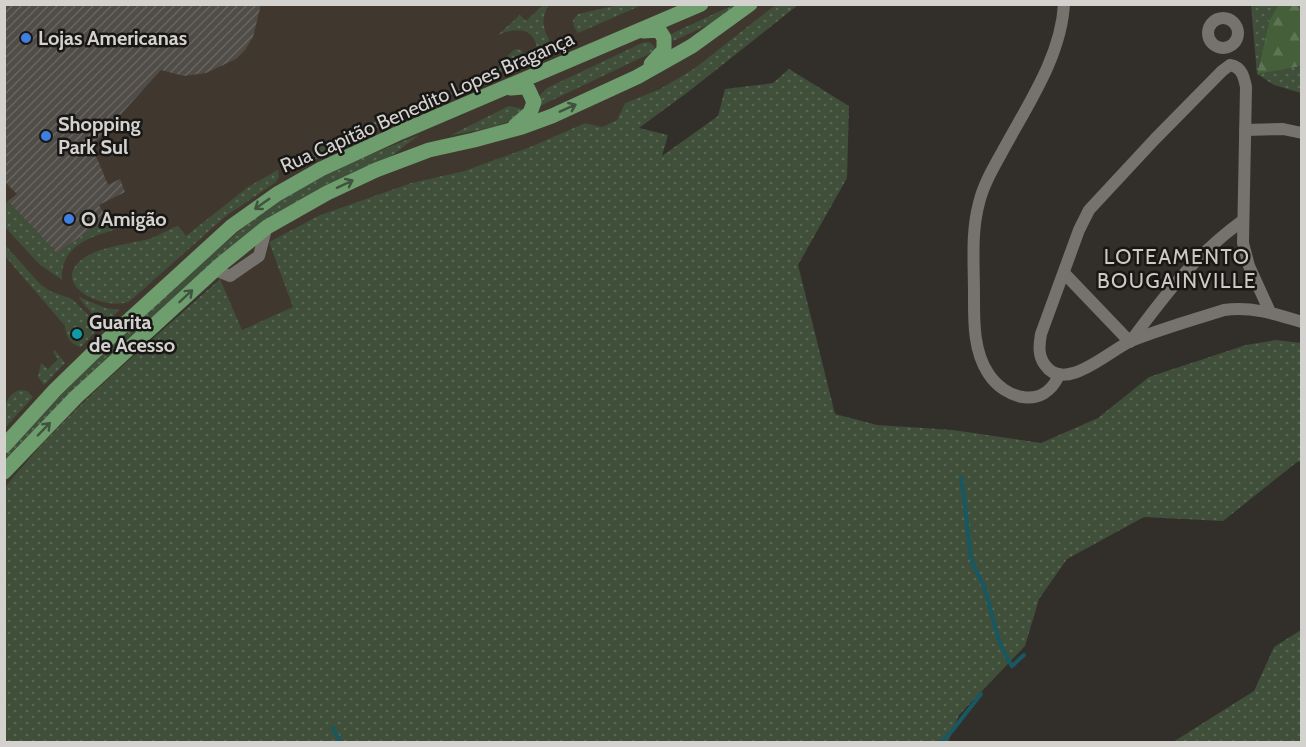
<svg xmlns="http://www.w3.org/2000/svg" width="1306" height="747" font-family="Cabin,sans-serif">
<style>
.built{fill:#40382f}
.grass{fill:url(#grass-dots)}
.forest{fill:url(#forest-firs)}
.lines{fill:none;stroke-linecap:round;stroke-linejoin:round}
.stream{stroke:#185863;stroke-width:4}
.building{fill:url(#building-hatch)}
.minor{stroke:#76726d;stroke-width:12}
.major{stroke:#6e9d6e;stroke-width:15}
.oneway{stroke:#3f533d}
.shop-dot{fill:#3f7fe0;stroke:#191715;stroke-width:2}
.culture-dot{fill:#0f9aa8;stroke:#191715;stroke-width:2}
.labels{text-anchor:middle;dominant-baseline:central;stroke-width:5;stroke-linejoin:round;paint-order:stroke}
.poi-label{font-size:20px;font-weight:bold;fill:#d4d2cf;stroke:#191715;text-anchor:start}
.street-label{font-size:20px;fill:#d4d2cf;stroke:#191715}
.neighbourhood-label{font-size:21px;letter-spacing:1.5px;fill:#cdc9c3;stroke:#191715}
</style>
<defs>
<pattern id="grass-dots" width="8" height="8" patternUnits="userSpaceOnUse" patternTransform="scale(1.5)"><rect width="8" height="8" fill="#3f4f39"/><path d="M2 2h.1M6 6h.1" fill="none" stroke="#5a6755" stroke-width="1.8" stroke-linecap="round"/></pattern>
<pattern id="forest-firs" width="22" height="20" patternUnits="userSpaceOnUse" patternTransform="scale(1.5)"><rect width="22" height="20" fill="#445f3a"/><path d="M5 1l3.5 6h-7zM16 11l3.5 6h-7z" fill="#5e7555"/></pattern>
<pattern id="building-hatch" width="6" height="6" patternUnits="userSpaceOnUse" patternTransform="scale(1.5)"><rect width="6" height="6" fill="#504c47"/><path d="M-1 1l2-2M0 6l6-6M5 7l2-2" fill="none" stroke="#686560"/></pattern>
</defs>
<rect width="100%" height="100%" fill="#322f2a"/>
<path class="built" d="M5,5H775L695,68L660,89L625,103L617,120L602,127L585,123L530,147L464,171L411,183L320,215L269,242L294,307L242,330L219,279L149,340L75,412L23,465L5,487Z"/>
<g class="grass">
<path d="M622,4L642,5L578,33L574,27L573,20L578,14Z"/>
<path d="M543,5H549C539,20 544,32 553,46L538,54C536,28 519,26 498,35L520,15L526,21Z"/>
<path d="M733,5H737L710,24L673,41L671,34Z"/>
<path d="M775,5H798L688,92L639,128L668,135L662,156L718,116L725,89L773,83L789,69L849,106L847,178L798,265L835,414L877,425L953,430L1041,443L1098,418L1149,377L1246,345L1276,340L1301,343V461L1297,462L1223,521L1144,517L1067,559L1039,599L1025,646L959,715L948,742H5V487C68,410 146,345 220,279L242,330L293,307L269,242L320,215L411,183L464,171L530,147L585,123L602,127L617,120L625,103L660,89L695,68Z"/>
<path d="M1251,5H1278L1269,21L1257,73L1301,66V93L1274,85L1257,74Z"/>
<path d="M649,42L655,47V50L651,53L540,106V95L547,88L642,43Z"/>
<path d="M515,49L521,50L529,60L360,136L303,166L299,167L295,164L293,161L357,129L485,79L496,72L503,60Z"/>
<path d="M509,106L523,109C513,128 469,131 449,136Z"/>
<path d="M419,135L389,158L282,211L5,466V453L87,368L198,266L264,210L305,186L354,161Z"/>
<path d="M278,170L279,177L276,182L226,216L130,301C109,312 52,288 79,262C96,246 127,245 149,239C159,236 168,229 178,226L186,236L248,187Z"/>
<path d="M8,201L57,253L102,222L105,226L117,216L132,215V224C102,235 60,239 62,280L39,264L5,227V204Z"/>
<path d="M5,245L41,285L50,291L72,299L94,321L96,331L81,347C70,344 66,337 65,326L5,256Z"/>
<path d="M79,297L105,308L120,310L101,327C97,315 85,308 79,297Z"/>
<path d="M55,350L65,363L44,385L38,377L41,363L48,369L58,359L53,352Z"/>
<path d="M19,390L27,391L33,397L5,428C4,413 3,396 19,390Z"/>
<path d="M1301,630V742H1173L1254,691L1274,647Z"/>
</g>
<path class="forest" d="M1278,5H1301V66L1257,74L1269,21Z"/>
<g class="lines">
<g class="stream">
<path d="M961,478C966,504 967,531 971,557C974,571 984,582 987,596C994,621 997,644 1012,666L1024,655"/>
<path d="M333,728L340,742"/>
<path d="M941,742L952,731L981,694"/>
</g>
</g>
<path class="building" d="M4,4H261L253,37L245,50L236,59L206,73L184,76L161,70L92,146L108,185L120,179L125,192L99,205L107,218L57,253L8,201L17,194L4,181Z"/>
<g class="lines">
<g class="minor">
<circle cx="1223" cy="33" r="15"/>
<path d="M1245,130L1283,129L1302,133"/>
<path d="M215,270L230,276L259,256L266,229"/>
<path d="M1064,273L1130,342C1165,295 1194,256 1242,221"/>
<path d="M1270,312L1249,266L1243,243L1246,87C1244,77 1242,67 1230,65L1222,71L1155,139L1089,210L1079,230L1041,334C1039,345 1038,356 1045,365C1065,394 1110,350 1131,341C1161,329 1193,320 1224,310C1251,306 1276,314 1302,322"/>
<path d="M1059,375C1044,410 1005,400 988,373C973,350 974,320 974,294C974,264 971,232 979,203C983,186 992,170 1001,154C1026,107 1061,58 1064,4"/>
</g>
<g class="major">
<path d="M643,31L659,30L664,38V50L651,64"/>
<path d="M511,88L523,87L528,89L534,102L530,113L515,126"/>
<path d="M4,446L55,390L93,353L232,226L277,194L321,169L401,132L701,4"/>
<path d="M4,472L76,397L220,265L267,227L327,193L376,170L429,150L474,140L522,127L552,116L637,77L692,46L750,4"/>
</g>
</g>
<defs><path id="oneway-shaft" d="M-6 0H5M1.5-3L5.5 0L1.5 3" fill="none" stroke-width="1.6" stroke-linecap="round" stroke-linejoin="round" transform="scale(1.5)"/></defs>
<g class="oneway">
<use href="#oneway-shaft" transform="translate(568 108) rotate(-24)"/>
<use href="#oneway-shaft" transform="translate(345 184) rotate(-25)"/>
<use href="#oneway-shaft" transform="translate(262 204) rotate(145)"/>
<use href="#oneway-shaft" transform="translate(186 296) rotate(-43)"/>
<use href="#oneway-shaft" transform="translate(44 429) rotate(-46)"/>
</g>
<g class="shop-dot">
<circle cx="26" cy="38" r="6"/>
<circle cx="46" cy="136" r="6"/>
<circle cx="69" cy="219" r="6"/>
</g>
<circle class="culture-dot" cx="77" cy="334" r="6"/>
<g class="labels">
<g class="poi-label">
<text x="38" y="38">Lojas Americanas</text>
<text x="58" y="124">Shopping<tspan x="58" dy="23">Park Sul</tspan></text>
<text x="81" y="219">O Amigão</text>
<text x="89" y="322">Guarita<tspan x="89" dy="23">de Acesso</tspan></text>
</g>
<g class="street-label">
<text transform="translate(427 102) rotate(-24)">Rua Capitão Benedito Lopes Bragança</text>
</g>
<g class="neighbourhood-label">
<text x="1177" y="256">LOTEAMENTO<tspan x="1177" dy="24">BOUGAINVILLE</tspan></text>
</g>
</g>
<rect width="1306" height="747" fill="none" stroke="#d4d2cf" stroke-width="12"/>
</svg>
